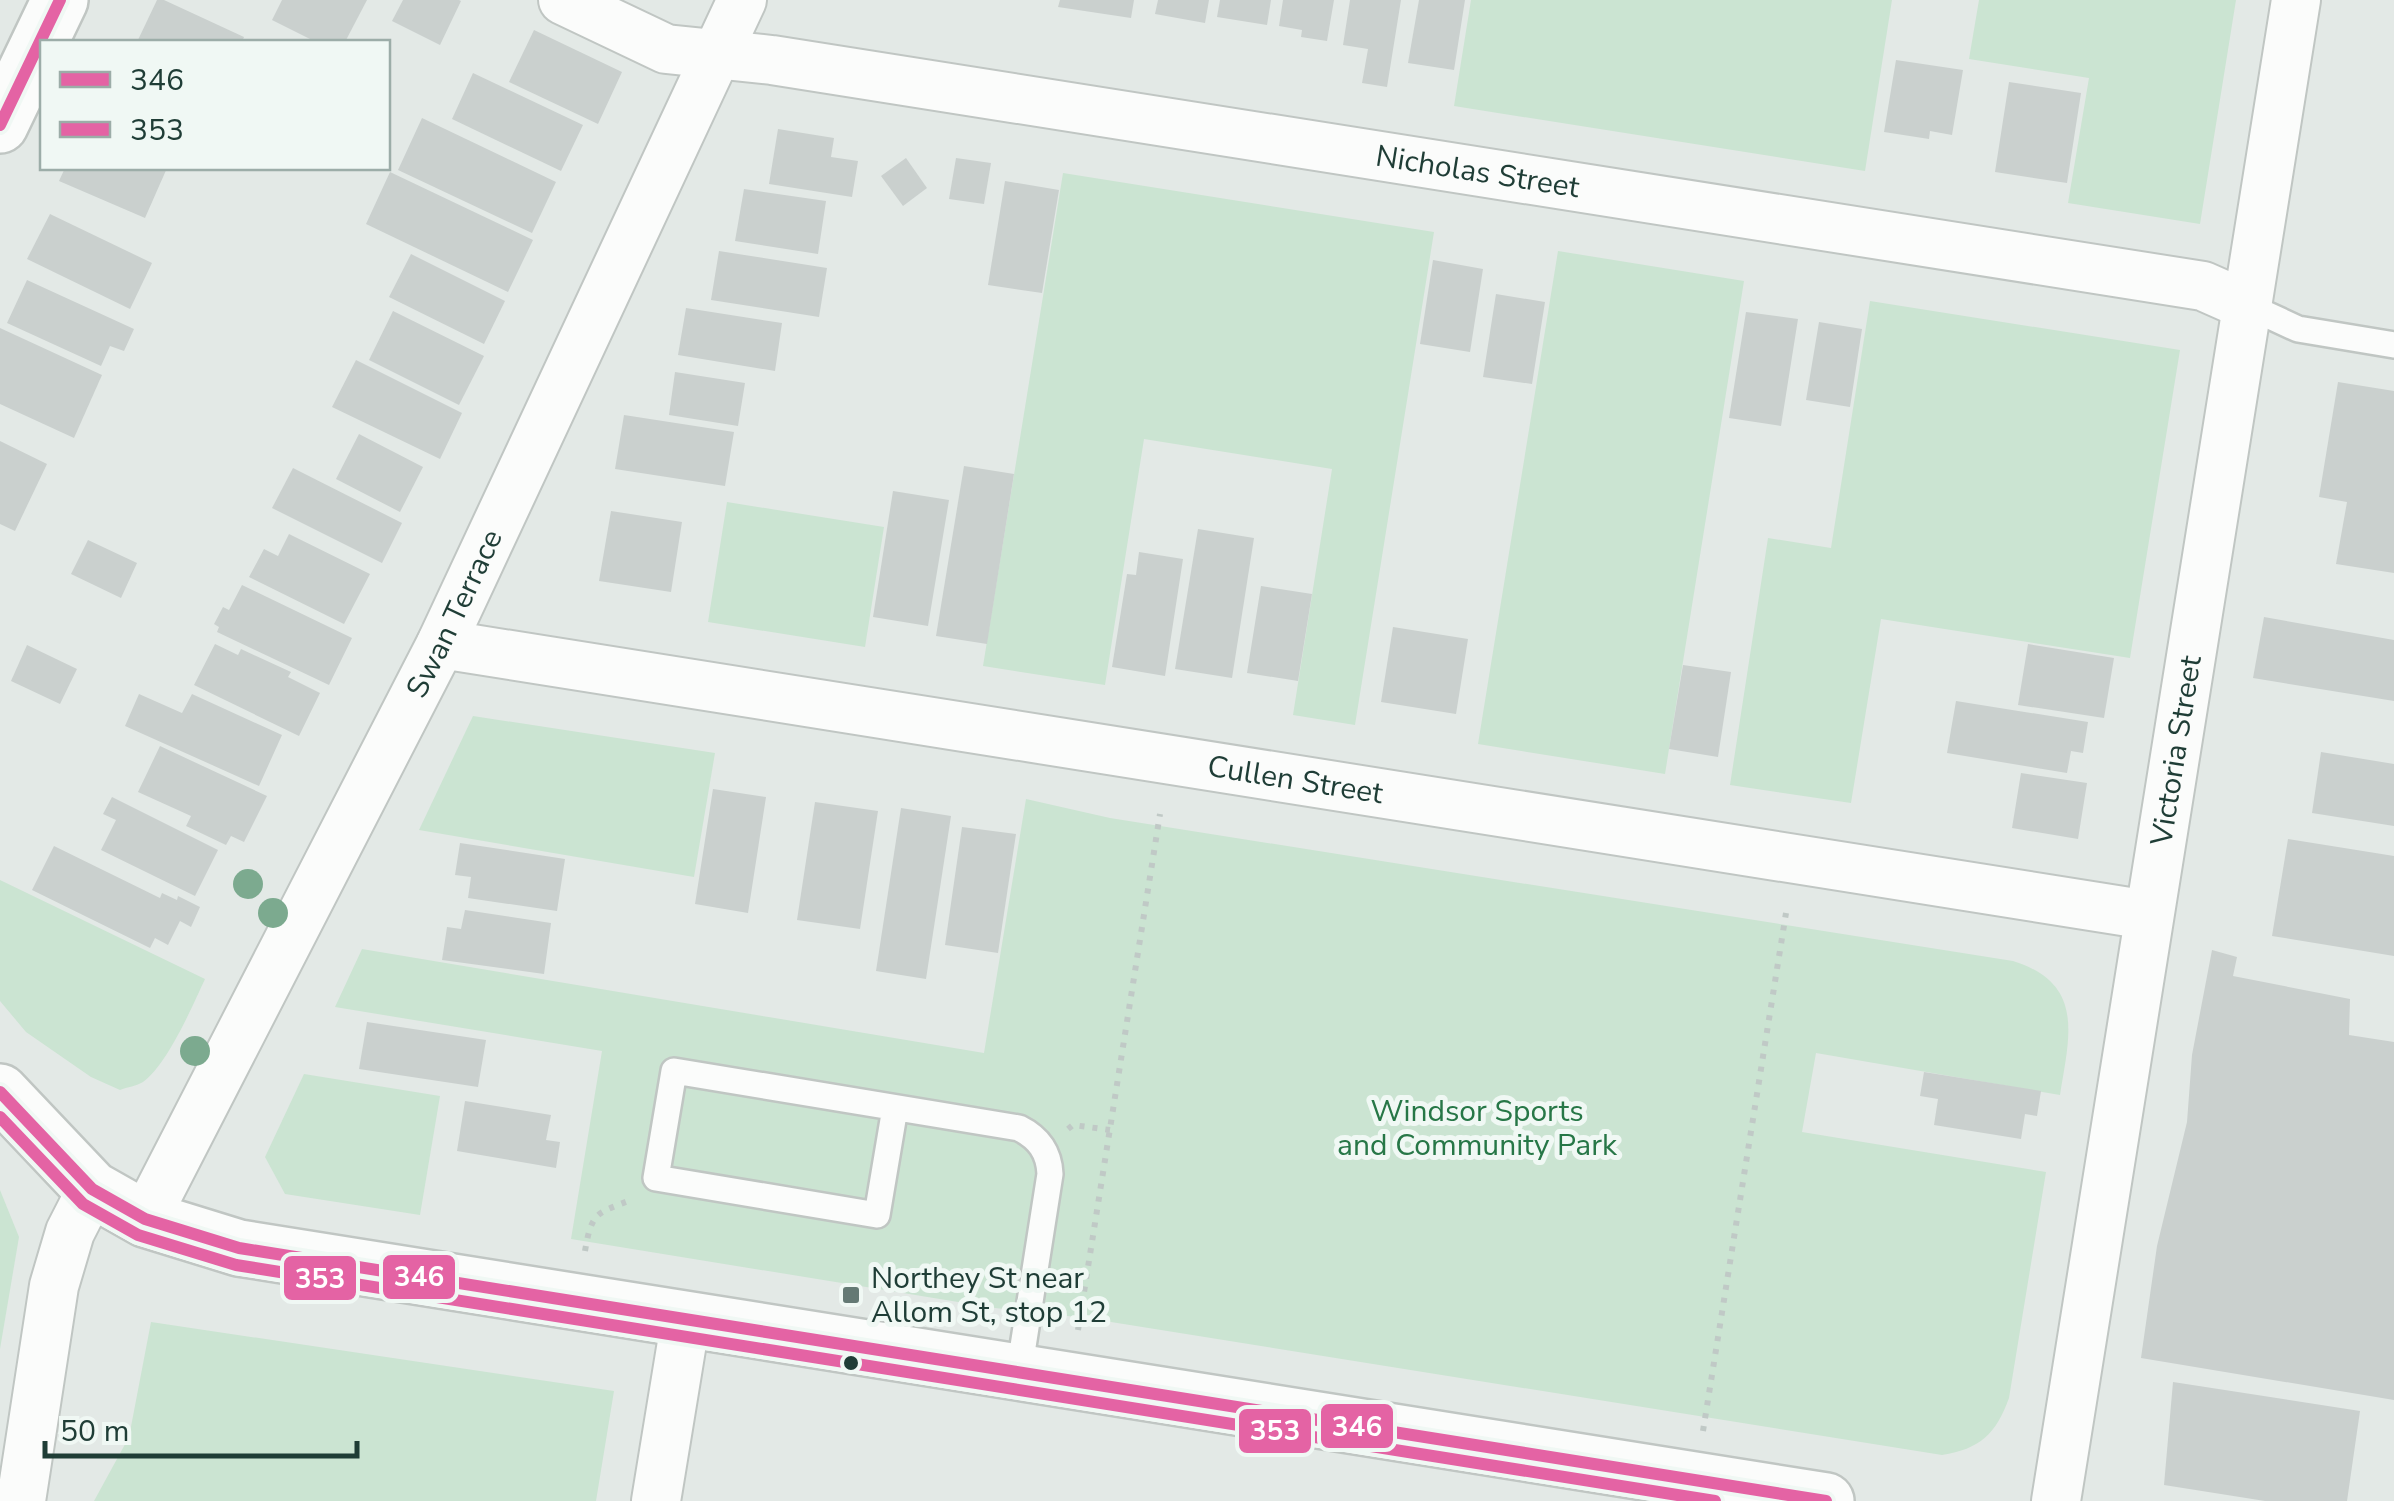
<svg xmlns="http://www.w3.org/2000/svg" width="2394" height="1501" font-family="'Nunito Sans',sans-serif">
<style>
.green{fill:#cbe4d2}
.building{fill:#cad0ce}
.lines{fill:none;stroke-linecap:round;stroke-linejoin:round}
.service-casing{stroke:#c0c6c3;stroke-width:30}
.minor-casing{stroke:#c0c6c3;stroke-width:52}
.tertiary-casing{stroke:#c0c6c3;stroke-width:60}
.path{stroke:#c0c9c6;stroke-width:6;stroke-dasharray:5 8;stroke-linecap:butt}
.service{stroke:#fbfcfb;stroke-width:25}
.minor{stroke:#fbfcfb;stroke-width:48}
.tertiary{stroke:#fbfcfb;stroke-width:55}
.bus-1-casing{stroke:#f0f8f4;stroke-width:20}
.bus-2-casing{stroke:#f0f8f4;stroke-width:20}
.bus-1{stroke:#e463a4;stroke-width:12}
.bus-2{stroke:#e463a4;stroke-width:12}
.tree{fill:#7caa8f}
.poi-dot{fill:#647974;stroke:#f0f8f4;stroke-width:4}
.bus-dot{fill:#1f3d36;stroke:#f0f8f4;stroke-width:4}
.labels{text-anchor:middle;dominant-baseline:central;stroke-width:10;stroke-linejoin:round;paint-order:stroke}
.street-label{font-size:30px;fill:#1f3d36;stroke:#f0f8f4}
.park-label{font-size:30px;fill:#277747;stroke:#f0f8f4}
.poi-label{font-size:30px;fill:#1f3d36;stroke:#f0f8f4;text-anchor:start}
.line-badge{stroke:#f0f8f4;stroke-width:4}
.badge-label{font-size:28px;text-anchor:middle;font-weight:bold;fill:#fff}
</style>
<rect width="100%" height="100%" fill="#e3e9e6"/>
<g class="green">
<path d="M1471,0H1892L1865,171L1454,106Z"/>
<path d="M1979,0H2236L2200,224L2068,203L2089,78L1969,59Z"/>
<path d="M1063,173L1434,232L1355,725L1293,715L1332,469L1144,439L1105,685L983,666Z"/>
<path d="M1558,251L1744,281L1665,774L1478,744Z"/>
<path d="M1870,301L2180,350L2130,658L1881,619L1851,803L1730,785L1768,538L1831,548Z"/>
<path d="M727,502L884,527L865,647L708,622Z"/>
<path d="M473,716L715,753L694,877L419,830Z"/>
<path d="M1026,799L1110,818L2013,961C2086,984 2069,1037 2060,1095L1816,1053L1802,1132L2046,1172L2009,1398C1996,1434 1980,1449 1942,1455L1086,1318L995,1308L571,1239L602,1051L335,1007L362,949L984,1053Z"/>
<path d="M0,880L205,979C192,1007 167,1065 143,1082C137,1086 127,1087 120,1090L91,1077L26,1032L0,1001Z"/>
<path d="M304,1074L440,1096L420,1215L285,1194L265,1157Z"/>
<path d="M0,1190L19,1237L0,1349Z"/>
<path d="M151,1322L614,1391L596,1501H94L129,1437Z"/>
</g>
<g class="building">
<path d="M157,0H164L244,37L242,42H137Z"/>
<path d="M282,0H367L345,42H316L272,20Z"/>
<path d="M403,0H459L461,1L440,45L392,21Z"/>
<path d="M1060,0H1134L1131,18L1058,7Z"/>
<path d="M1158,0H1209L1205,23L1155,14Z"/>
<path d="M1220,0H1271L1267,25L1217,17Z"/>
<path d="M1283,0H1334L1327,41L1301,37L1302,30L1279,26Z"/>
<path d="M1350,0H1401L1387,87L1362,83L1368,49L1343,45Z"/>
<path d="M1419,0H1465L1454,70L1408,63Z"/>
<path d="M534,30L622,72L598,124L509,82Z"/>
<path d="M1896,60L1963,70L1952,135L1930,131L1929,139L1884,132Z"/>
<path d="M473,73L583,125L561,171L452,119Z"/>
<path d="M2009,82L2081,93L2067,183L1995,172Z"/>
<path d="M422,118L556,182L532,233L398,170Z"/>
<path d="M778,129L834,138L831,157L858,161L852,197L769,184Z"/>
<path d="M906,158L927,188L903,206L881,176Z"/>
<path d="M956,158L991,163L984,204L949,199Z"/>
<path d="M65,168H167L145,218L59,181Z"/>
<path d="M390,172L533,240L508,292L366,224Z"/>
<path d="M1005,181L1059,190L1042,293L988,285Z"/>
<path d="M744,189L826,201L818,254L735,241Z"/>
<path d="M50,214L152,263L130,309L27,259Z"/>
<path d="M719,251L827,268L819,317L711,300Z"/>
<path d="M411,254L505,301L484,344L389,297Z"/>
<path d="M1433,260L1483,269L1470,352L1420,344Z"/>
<path d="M27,280L134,329L124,351L110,346L101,366L7,323Z"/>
<path d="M1496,294L1545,302L1532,384L1483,377Z"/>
<path d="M686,308L782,323L775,371L678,355Z"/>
<path d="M393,311L484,356L459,405L369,360Z"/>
<path d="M1746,312L1798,319L1781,426L1729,418Z"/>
<path d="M1819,322L1862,329L1850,407L1806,400Z"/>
<path d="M0,328L102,375L74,438L0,404Z"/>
<path d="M356,360L462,413L440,459L332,407Z"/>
<path d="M675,372L745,383L738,426L669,415Z"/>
<path d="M2338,382L2394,391V573L2336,564L2347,502L2319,497Z"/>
<path d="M624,415L734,432L725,486L615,469Z"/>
<path d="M359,434L423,467L400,512L336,479Z"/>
<path d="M0,441L47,464L15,531L0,524Z"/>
<path d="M964,466L1014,474L987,644L936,636Z"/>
<path d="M293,468L402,523L382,563L272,508Z"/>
<path d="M893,491L949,500L928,626L873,617Z"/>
<path d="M611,511L682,522L671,592L599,581Z"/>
<path d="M1198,529L1254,538L1232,678L1175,669Z"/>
<path d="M289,534L370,574L344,624L249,577L264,549L278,556Z"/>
<path d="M88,540L137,563L121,598L71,574Z"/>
<path d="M1139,552L1183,559L1165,676L1112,667L1127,574L1136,575Z"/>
<path d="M242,585L352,638L329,685L217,632L219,627L214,624L223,607L229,610Z"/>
<path d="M1261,586L1312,594L1298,681L1247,673Z"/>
<path d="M2264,617L2394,640V701L2253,678Z"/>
<path d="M1393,627L1468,639L1456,714L1381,702Z"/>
<path d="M215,644L238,655L241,649L291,672L288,677L320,693L299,736L194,685Z"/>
<path d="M2028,644L2114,658L2104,718L2018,705Z"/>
<path d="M27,645L77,669L60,704L11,681Z"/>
<path d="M1683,665L1731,672L1718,757L1669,749Z"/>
<path d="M139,694L182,713L192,694L282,735L259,786L125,726Z"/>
<path d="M1956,701L2088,722L2083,753L2071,751L2067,773L1947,753Z"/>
<path d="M160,746L267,796L244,842L231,836L226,845L186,826L191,816L138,792Z"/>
<path d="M2321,752L2394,764V826L2312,813Z"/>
<path d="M2021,773L2087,783L2078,839L2012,828Z"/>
<path d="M713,789L766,797L748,913L695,904Z"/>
<path d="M112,797L218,850L195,896L101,850L116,820L103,814Z"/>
<path d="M815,802L878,811L860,929L797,920Z"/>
<path d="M901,808L951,816L926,979L876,971Z"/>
<path d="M962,827L1016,834L998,953L945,945Z"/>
<path d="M2288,839L2394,856V956L2272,936Z"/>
<path d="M460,843L565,859L557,911L468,898L471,877L455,875Z"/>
<path d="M54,846L160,898L162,893L177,900L178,896L200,907L191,927L180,921L168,945L155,938L150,948L32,890Z"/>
<path d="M465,910L551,923L544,974L442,960L447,927L461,929Z"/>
<path d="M2212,950L2237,957L2233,976L2350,999L2349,1035L2394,1042V1400L2141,1358L2157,1246L2187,1122L2192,1055Z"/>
<path d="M367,1022L486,1040L478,1087L359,1069Z"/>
<path d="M1924,1072L2041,1091L2037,1116L2025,1114L2021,1139L1934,1125L1938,1099L1920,1096Z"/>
<path d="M465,1101L551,1115L546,1140L560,1142L556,1168L457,1151Z"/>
<path d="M2173,1382L2360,1411L2347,1501H2265L2164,1485Z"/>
</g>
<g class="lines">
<defs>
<g id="service">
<path d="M2246,305L2298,329L2394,345"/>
<path d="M895,1108L877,1215L656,1178L674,1071L1019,1128C1039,1138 1049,1152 1050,1174L1019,1372"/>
</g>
<g id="minor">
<path id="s1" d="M563,0L666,49L772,60L2203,286L2246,305"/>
<path id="s2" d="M441,644L2148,915"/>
<path id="s3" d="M145,1219L441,644L742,0"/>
<path d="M21,1501L54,1286L70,1232L92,1189"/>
<path d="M656,1501L686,1318"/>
<path id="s4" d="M2056,1501L2296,0"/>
</g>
<g id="tertiary">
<path d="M0,125L60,0"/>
<path d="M0,1092L92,1189L145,1219L239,1248L1826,1501"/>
</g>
</defs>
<use href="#service" class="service-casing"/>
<use href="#minor" class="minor-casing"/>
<use href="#tertiary" class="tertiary-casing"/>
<g class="path">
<path d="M1068,1129L1073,1125L1110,1130"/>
<path d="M585,1251C592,1210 597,1214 633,1199"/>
<path d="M1078,1330L1160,814"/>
<path d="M1703,1431L1786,913"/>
</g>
<use href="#service" class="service"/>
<use href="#minor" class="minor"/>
<use href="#tertiary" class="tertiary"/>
<defs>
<g id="bus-1">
<path d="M0,125L60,0"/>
<path d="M0,1092L92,1189L145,1219L239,1248L1826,1501"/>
</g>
<path id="bus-2" d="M0,1117L83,1204L138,1235L236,1265L1715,1501"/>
</defs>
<use href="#bus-1" class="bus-1-casing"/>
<use href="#bus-2" class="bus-2-casing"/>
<use href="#bus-1" class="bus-1"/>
<use href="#bus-2" class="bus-2"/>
</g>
<g class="tree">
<circle cx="248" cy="884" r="15"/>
<circle cx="273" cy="913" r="15"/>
<circle cx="195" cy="1051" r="15"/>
</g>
<rect class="poi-dot" x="841" y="1285" width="20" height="20" rx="5"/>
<circle class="bus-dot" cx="851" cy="1363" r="9"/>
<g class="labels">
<g class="street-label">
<text stroke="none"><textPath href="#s1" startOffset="935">Nicholas Street</textPath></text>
<text stroke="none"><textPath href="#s3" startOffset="680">Swan Terrace</textPath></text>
<text stroke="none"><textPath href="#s4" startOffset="760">Victoria Street</textPath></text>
<text stroke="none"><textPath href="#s2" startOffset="865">Cullen Street</textPath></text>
</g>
<g class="park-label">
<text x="1477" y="1111">Windsor Sports<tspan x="1477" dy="34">and Community Park</tspan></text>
</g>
<g class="poi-label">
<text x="871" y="1278">Northey St near<tspan x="871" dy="34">Allom St, stop 12</tspan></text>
</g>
</g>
<g class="line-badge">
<rect x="381" y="1253" width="76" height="48" rx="10" fill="#e463a4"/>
<rect x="282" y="1254" width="76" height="48" rx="10" fill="#e463a4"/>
<rect x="1319" y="1402" width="76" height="48" rx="10" fill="#e463a4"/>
<rect x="1237" y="1407" width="76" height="48" rx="10" fill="#e463a4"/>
</g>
<g class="badge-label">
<text x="419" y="1286">346</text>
<text x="320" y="1288">353</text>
<text x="1357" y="1436">346</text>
<text x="1275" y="1440">353</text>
</g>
<rect x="40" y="40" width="350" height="130" fill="#f0f8f4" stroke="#9cada8" stroke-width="2.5"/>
<rect x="60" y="72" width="50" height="15" fill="#e463a4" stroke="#9cada8" stroke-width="2.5"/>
<text x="130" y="90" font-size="30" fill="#1f3d36">346</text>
<rect x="60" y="122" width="50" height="15" fill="#e463a4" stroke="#9cada8" stroke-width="2.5"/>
<text x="130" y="140" font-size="30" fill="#1f3d36">353</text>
<path d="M45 1441v15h312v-15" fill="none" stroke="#1f3d36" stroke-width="5"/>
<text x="60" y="1441" font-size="30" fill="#1f3d36" stroke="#f0f8f4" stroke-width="8" paint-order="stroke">50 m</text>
</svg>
